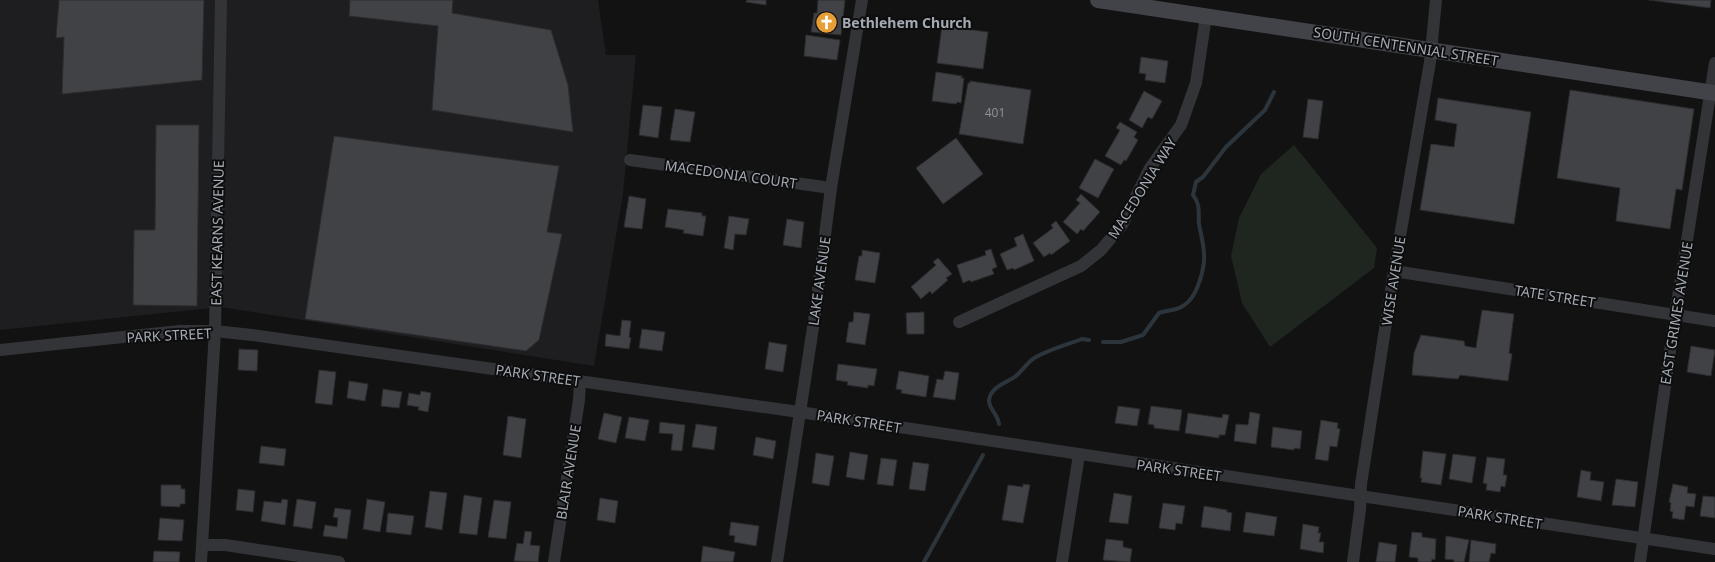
<svg xmlns="http://www.w3.org/2000/svg" width="1715" height="562" font-family="'Noto Sans',sans-serif">
<style>
.built{fill:#1e1e20}
.green{fill:#1e261f}
.lines{fill:none;stroke-linecap:round;stroke-linejoin:round}
.stream{stroke:#2c353b;stroke-width:4}
.building{fill:#414246;stroke:#2c2c2f}
.street{stroke:#333438;stroke-width:12}
.secondary{stroke:#414348;stroke-width:16}
.labels{text-anchor:middle;dominant-baseline:central;stroke-width:4;stroke-linejoin:round;paint-order:stroke}
.number-label{font-size:12px;fill:#8b9098}
.poi-label{font-size:14px;font-weight:bold;fill:#a4aab3;stroke:#0d0d0e;text-anchor:start}
.street-label{font-size:14px;fill:#a4aab3;stroke:#0d0d0e}
</style>
<rect width="100%" height="100%" fill="#121213"/>
<path class="built" d="M0,0H598L606,55H636L623,194L594,366L221,307L0,330Z"/>
<path class="green" d="M1294,145L1377,248L1374,268L1270,347L1242,303L1231,256L1239,218L1261,174Z"/>
<g class="lines">
<g class="stream">
<path d="M1103,342H1121L1143,335L1159,313C1171,309 1180,311 1189,301C1198,292 1205,267 1204,255C1204,245 1201,235 1199,224C1198,213 1201,205 1193,195L1196,182L1203,177L1226,147L1265,110L1274,92"/>
<path d="M999,424C998,414 988,408 989,400C991,386 1007,383 1016,376C1022,371 1027,363 1033,359C1044,351 1069,344 1082,339L1089,340"/>
<path d="M924,562L983,455"/>
</g>
</g>
<g class="building">
<path d="M59,0H204L202,80L62,94L64,37L56,38Z"/>
<path d="M350,0H453L452,13L551,30L568,85L573,132L432,110L438,26L349,16Z"/>
<path d="M747,0H766V5L746,2Z"/>
<path d="M818,0H845L841,35L811,32L814,13H817Z"/>
<path d="M1649,0H1711L1710,8Z"/>
<path d="M942,26L988,32L983,69L937,63Z"/>
<path d="M806,35L840,40L837,60L804,56Z"/>
<path d="M1141,57L1168,61L1165,83L1145,80L1146,74L1139,73Z"/>
<path d="M936,72L962,76L961,78H964L961,103L957,102L956,104L932,101Z"/>
<path d="M970,81L1031,90L1023,144L959,134L968,83H970Z"/>
<path d="M1570,90L1694,109L1682,190L1676,189L1670,229L1616,221L1620,188L1557,178Z"/>
<path d="M1144,91L1162,101L1152,119L1148,117L1142,128L1129,120Z"/>
<path d="M1438,98L1531,112L1514,224L1420,210L1431,144L1454,147L1457,124L1435,120Z"/>
<path d="M1308,99L1323,101L1318,139L1303,137Z"/>
<path d="M643,105L662,107L658,138L639,135Z"/>
<path d="M675,109L695,112L690,142L670,140Z"/>
<path d="M1120,122L1137,132L1134,137L1138,140L1126,161L1124,160L1121,165L1105,156L1120,130L1116,128Z"/>
<path d="M156,125H199L197,306L133,305L134,230H155Z"/>
<path d="M334,136L559,166L547,232L562,234L539,340L526,351L305,319Z"/>
<path d="M956,138L983,174L943,204L916,168Z"/>
<path d="M1095,159L1114,169L1098,198L1079,188Z"/>
<path d="M1081,194L1100,212L1083,231L1081,229L1077,234L1063,222L1080,203L1076,200Z"/>
<path d="M629,196L646,199L642,229L624,227Z"/>
<path d="M668,209L702,213V216H706L703,236L683,233L684,230L665,227Z"/>
<path d="M729,216L749,219L746,235L735,234L733,250L724,248Z"/>
<path d="M787,219L804,222L801,248L783,245Z"/>
<path d="M1056,221L1070,241L1051,255L1050,253L1044,257L1033,243L1053,228L1051,225Z"/>
<path d="M1023,234L1034,261L1014,270L1013,268L1007,270L1000,254L1017,246L1014,238Z"/>
<path d="M991,249L997,267L992,269L994,274L971,282L970,280L963,283L957,265L986,255L985,251Z"/>
<path d="M862,250L880,253L875,283L855,280L859,256H862Z"/>
<path d="M938,258L952,274L946,278L948,280L932,294L930,291L921,299L911,287L936,265L933,262Z"/>
<path d="M1482,310L1514,314L1509,353L1512,354L1508,381L1460,375L1458,379L1412,375L1414,353L1421,335L1464,341L1465,346L1476,348Z"/>
<path d="M854,312L870,314L865,345L846,342L849,322H853Z"/>
<path d="M924,312V334H907L906,313Z"/>
<path d="M622,320L631,321L629,337L631,338L629,349L605,346L606,334L620,336Z"/>
<path d="M642,329L665,332L662,351L639,348Z"/>
<path d="M769,342L787,345L783,372L765,369Z"/>
<path d="M1691,346L1715,350L1711,376L1687,372Z"/>
<path d="M239,349L258,350L257,371L238,370Z"/>
<path d="M838,364L877,369L874,386L868,385V388L847,385L848,382L836,380Z"/>
<path d="M319,370L336,372L332,405L315,403Z"/>
<path d="M899,371L929,376L926,397L901,393L902,390L896,389Z"/>
<path d="M945,371L959,373L955,400L933,397L937,379L943,380Z"/>
<path d="M349,381L368,384L365,401L347,398Z"/>
<path d="M383,389L402,392L399,408L381,406Z"/>
<path d="M421,391L431,393L428,412L418,410L419,407L407,405L409,393L420,395Z"/>
<path d="M1118,406L1140,409L1137,426L1115,423Z"/>
<path d="M1151,406L1182,410L1179,431L1154,428V425L1148,424Z"/>
<path d="M1250,412L1260,414L1256,444L1234,441L1236,424L1248,425Z"/>
<path d="M604,413L622,417L616,443L598,439Z"/>
<path d="M1188,413L1222,418L1223,414L1229,415L1225,435H1219V438L1185,433Z"/>
<path d="M508,416L526,419L521,458L503,455Z"/>
<path d="M629,417L649,420L645,441L625,438Z"/>
<path d="M1321,420L1338,423L1337,428L1340,429L1337,447L1330,446L1328,461L1315,459Z"/>
<path d="M660,422L685,425L682,451L671,450L673,434L659,433Z"/>
<path d="M696,424L717,427L714,450L692,447Z"/>
<path d="M1273,427L1302,431L1300,449L1294,448V450L1271,447Z"/>
<path d="M756,437L776,441L773,459L753,455Z"/>
<path d="M261,446L286,449L284,466L259,463Z"/>
<path d="M1423,451L1446,454L1441,485L1421,482L1422,478H1420Z"/>
<path d="M850,452L868,455L864,480L846,477Z"/>
<path d="M816,453L834,456L829,486L812,483Z"/>
<path d="M1453,454L1476,457L1472,483L1449,479Z"/>
<path d="M1487,457L1505,459L1503,475H1507L1505,487L1501,486L1500,492L1486,490L1487,484L1483,483Z"/>
<path d="M881,458L897,460L893,486L877,484Z"/>
<path d="M913,462L929,464L925,491L909,489Z"/>
<path d="M1581,470L1591,472L1590,480L1604,482L1601,501L1577,497Z"/>
<path d="M1616,479L1638,482L1635,507L1612,505Z"/>
<path d="M1023,484L1030,485L1023,523L1002,520L1008,485L1023,487Z"/>
<path d="M1673,484L1688,487L1687,493L1696,494L1694,507L1686,506L1684,520L1672,518L1673,512L1670,511L1671,503L1669,502Z"/>
<path d="M161,485H181V489H185V504H180V507L161,506Z"/>
<path d="M238,489L255,491L253,512L236,510Z"/>
<path d="M430,491L447,493L442,530L425,527Z"/>
<path d="M1114,493L1132,496L1128,524L1109,522Z"/>
<path d="M464,495L482,498L477,535L459,533Z"/>
<path d="M1703,496L1715,497V518L1700,516Z"/>
<path d="M600,498L618,501L615,523L597,520Z"/>
<path d="M282,499L288,500L285,525L261,521L264,501L281,503Z"/>
<path d="M297,499L316,502L312,529L293,526Z"/>
<path d="M367,499L385,502L380,532L363,529Z"/>
<path d="M494,500L511,502L506,539L488,537Z"/>
<path d="M1163,503L1185,506L1182,524L1176,523L1175,530L1159,528Z"/>
<path d="M1204,506L1227,510V512L1232,513L1230,531L1201,527Z"/>
<path d="M335,508L351,510L347,539L323,536L325,525L337,527L338,518L333,517Z"/>
<path d="M1246,512L1277,517L1274,536L1243,532Z"/>
<path d="M388,513L414,516L411,535L386,532Z"/>
<path d="M160,518L184,520L182,541L158,540Z"/>
<path d="M731,522L759,526L756,546L734,542L735,536L729,535Z"/>
<path d="M1303,524L1319,527L1318,533H1321L1319,542H1324L1323,553L1300,549Z"/>
<path d="M525,531L532,532L530,545L540,546L538,562L514,561L517,543L523,544Z"/>
<path d="M1412,532L1422,533V537L1436,539L1435,560L1432,559L1431,562H1418V558L1409,557Z"/>
<path d="M1446,536L1469,540L1464,562H1454V560L1445,559Z"/>
<path d="M1106,539L1123,541V547L1132,549L1130,562L1103,560Z"/>
<path d="M1471,540L1496,544L1495,554L1491,553L1489,562H1469Z"/>
<path d="M1379,542L1397,545L1395,562H1376Z"/>
<path d="M703,546L735,552L733,562H701Z"/>
<path d="M154,551L180,552L179,562H153Z"/>
</g>
<g class="lines">
<g class="street">
<path d="M630,160L831,188"/>
<path d="M1394,271L1715,321"/>
<path d="M959,322L1081,266L1101,250L1122,225L1150,168L1181,125L1196,83L1206,16"/>
<path d="M0,350L180,331H215L252,335L799,412L1715,549"/>
<path d="M203,545H225L339,562"/>
<path d="M201,562L215,331L221,0"/>
<path d="M554,562L579,400L580,381"/>
<path d="M777,562L814,321L831,188L862,0"/>
<path d="M1062,562L1079,455"/>
<path d="M1353,562L1360,510L1361,484L1394,271L1430,62L1436,0"/>
<path d="M1640,562L1675,316L1715,63"/>
</g>
<path class="secondary" d="M1098,0L1715,93"/>
</g>
<defs>
<symbol id="church-disc" viewBox="-11 -11 22 22"><circle r="9.5" fill="#e79e36" stroke="#0d0d0e"/><path d="M-1.2-6h2.4v3.5h3.3v2.4h-3.3V6h-2.4V-.1h-3.3v-2.4h3.3Z" fill="#fff"/></symbol>
</defs>
<g fill-rule="evenodd">
<use href="#church-disc" x="814" y="10" width="25" height="25"/>
</g>
<g class="labels">
<g class="number-label">
<text x="995" y="112">401</text>
</g>
<g class="poi-label">
<text x="842" y="22">Bethlehem Church</text>
</g>
<g class="street-label">
<text transform="translate(1406 46) rotate(9)">SOUTH CENTENNIAL STREET</text>
<text transform="translate(731 174) rotate(8)">MACEDONIA COURT</text>
<text transform="translate(1142 188) rotate(-58)">MACEDONIA WAY</text>
<text transform="translate(217 233) rotate(-89)">EAST KEARNS AVENUE</text>
<text transform="translate(819 281) rotate(-82)">LAKE AVENUE</text>
<text transform="translate(1393 281) rotate(-81)">WISE AVENUE</text>
<text transform="translate(1555 296) rotate(9)">TATE STREET</text>
<text transform="translate(1676 313) rotate(-81)">EAST GRIMES AVENUE</text>
<text transform="translate(169 335) rotate(-3)">PARK STREET</text>
<text transform="translate(538 375) rotate(8)">PARK STREET</text>
<text transform="translate(859 421) rotate(9)">PARK STREET</text>
<text transform="translate(1179 470) rotate(8)">PARK STREET</text>
<text transform="translate(568 472) rotate(-81)">BLAIR AVENUE</text>
<text transform="translate(1500 517) rotate(9)">PARK STREET</text>
</g>
</g>
</svg>
